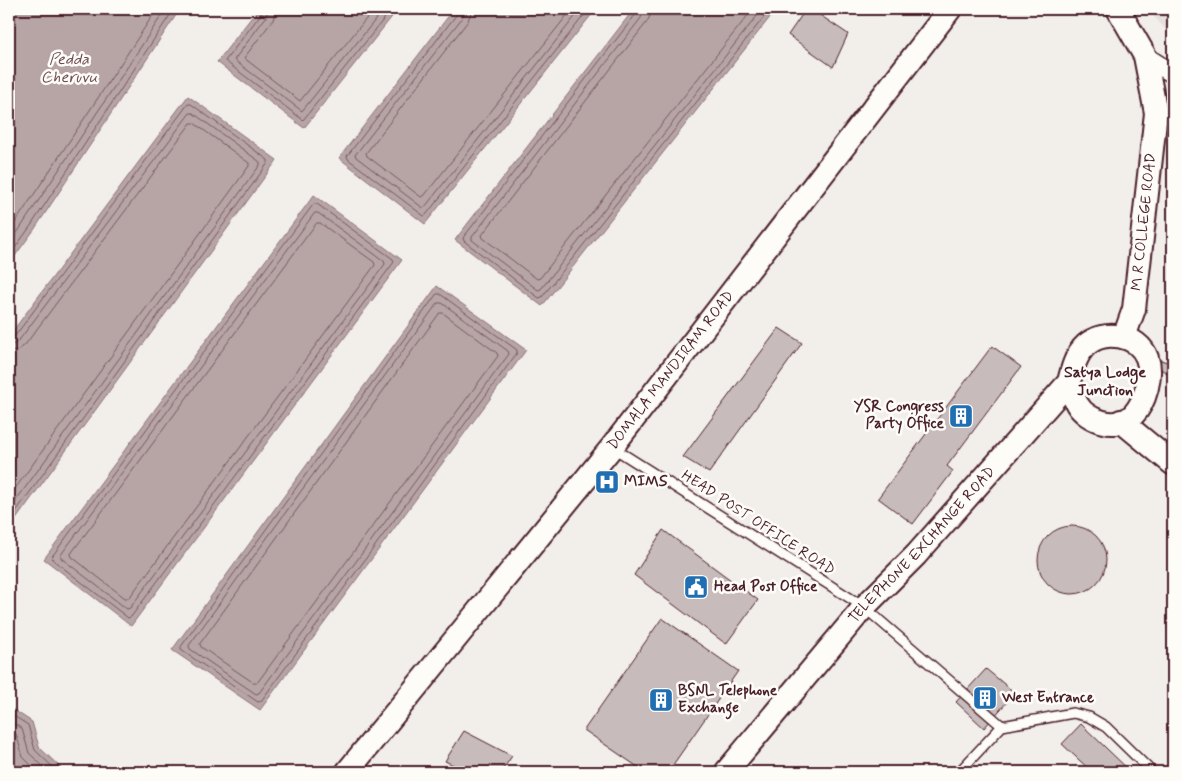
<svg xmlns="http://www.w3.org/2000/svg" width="1182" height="781" font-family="Mynerve,sans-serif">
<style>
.built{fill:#e5dfdd}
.water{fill:#b7a5a6;stroke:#8b6f75}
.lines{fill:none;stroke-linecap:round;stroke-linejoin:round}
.shore{stroke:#76555c;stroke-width:1}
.building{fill:#c8bbbb;stroke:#4a1f2b}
.service-casing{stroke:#4a1f2b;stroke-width:12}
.minor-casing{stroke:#4a1f2b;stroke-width:21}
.tertiary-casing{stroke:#4a1f2b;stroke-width:26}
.service{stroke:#fdfcf7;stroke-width:9}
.minor{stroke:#fdfcf7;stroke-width:18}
.tertiary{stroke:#fdfcf7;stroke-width:22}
.labels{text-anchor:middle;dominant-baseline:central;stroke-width:5;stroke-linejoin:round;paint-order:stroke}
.street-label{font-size:15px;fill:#4a1f2b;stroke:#fdfcf7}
.poi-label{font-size:15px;font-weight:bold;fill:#4a1f2b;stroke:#fdfcf7;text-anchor:start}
.water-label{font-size:16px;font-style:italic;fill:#704e56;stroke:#fdfcf7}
.neighbourhood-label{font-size:16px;font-weight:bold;fill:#4a1f2b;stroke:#fdfcf7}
</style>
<rect width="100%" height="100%" fill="#f2efeb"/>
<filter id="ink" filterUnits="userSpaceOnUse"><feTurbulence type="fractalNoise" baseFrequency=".02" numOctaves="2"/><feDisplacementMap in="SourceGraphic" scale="10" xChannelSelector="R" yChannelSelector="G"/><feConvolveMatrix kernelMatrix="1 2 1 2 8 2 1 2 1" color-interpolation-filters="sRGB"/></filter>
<g filter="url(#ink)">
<path class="built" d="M1147,9H1173V38L1169,33Z"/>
<g class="water">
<path d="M9,9H180L34,230L9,264Z"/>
<path d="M258,9H398L304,128L217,62Z"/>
<path d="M454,9H596L425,224L339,158Z"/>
<path d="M634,9H767L771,16L542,306L455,240Z"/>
<path d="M188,96L277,160L9,529V336Z"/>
<path d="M314,195L402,260L131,626L44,559Z"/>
<path d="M437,286L526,350L260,710L172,650Z"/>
<path d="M9,707L32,722L39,747L65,772H9Z"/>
</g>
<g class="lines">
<g class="shore">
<path d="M262,9L261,14L225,61L303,120L392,9"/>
<path d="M268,9L266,17L234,60L302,111L384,9"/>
<path d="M276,9L273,20L244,58L300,101L374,9"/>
<path d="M458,9L457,14L347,156L348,159L424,216L426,215L589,9"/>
<path d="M464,9L462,18L355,155L356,157L423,208L425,207L581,9"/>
<path d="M472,9L468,21L366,153L367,156L421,197L424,196L572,9"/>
<path d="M637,9L636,14L463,238L464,241L539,298L542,297L764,17L763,9"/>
<path d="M644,9L641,18L472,237V240L538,290L541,289L757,16V9"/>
<path d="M651,9L650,16L647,22L482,235L483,238L537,279L540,278L749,14V9"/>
<path d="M314,204H317L393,259L394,262L131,617L128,618L53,560L52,557Z"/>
<path d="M315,213H318L384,261L385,264L130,608L127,609L61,558V555Z"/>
<path d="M317,223H320L374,262L375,265L129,598H125L72,557L71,554Z"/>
<path d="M9,232L157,9"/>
<path d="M9,245L166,9"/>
<path d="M9,256L30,227L174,9"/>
<path d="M437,294H440L517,350V353L261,701L258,702L181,650V647Z"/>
<path d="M438,303H442L508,351L509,354L259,693L256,694L190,649L189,646Z"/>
<path d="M440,313H443L497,353L498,356L257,683H254L201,647L200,644Z"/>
<path d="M9,338L15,336L188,104H191L268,160V163L9,521"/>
<path d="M9,344H15L20,339L190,113H193L260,162V165L9,510"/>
<path d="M9,352L17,351L25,345L191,123H194L249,163V166L9,497"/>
<path d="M9,713L28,725L35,750L58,772"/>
<path d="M9,720L22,729L29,753L49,772"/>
<path d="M9,729L16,734L23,757L38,772"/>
</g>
</g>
<g class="building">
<path d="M806,9H811L848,34L833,67L788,35Z"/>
<path d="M779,328L802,343L709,473L683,457Z"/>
<path d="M992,346L1021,367L947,466L953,471L913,524L878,498Z"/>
<path d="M1161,360L1173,364L1172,376L1159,368Z"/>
<circle cx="1072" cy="560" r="34"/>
<path d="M663,530L758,600L726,644L634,575Z"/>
<path d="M662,618L738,671L668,772H645L584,730Z"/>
<path d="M986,669L1015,693L984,728L956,702Z"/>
<path d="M1081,724L1131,772H1092L1062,744Z"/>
<path d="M464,731L512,756L501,772H468L445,761Z"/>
</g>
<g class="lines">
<defs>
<g id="service">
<path d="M612,447L864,607L1002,726"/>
<path d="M959,772L1002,726L1073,713L1089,717L1106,727L1152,772"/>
</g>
<path id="minor" d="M1145,56L1173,74"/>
<g id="tertiary">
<path d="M1118,9L1145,56L1156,113L1134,309L1124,337"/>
<path d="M1121,421L1173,464"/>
<path id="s1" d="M347,772L612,447L950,9"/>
<path id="s2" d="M726,772L864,607L916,555L1069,382C1072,369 1076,354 1086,345C1104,329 1138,334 1147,358C1153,375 1145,403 1133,415C1117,431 1087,421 1077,404C1073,397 1071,389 1069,382"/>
</g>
</defs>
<use href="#service" class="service-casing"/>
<use href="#minor" class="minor-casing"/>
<use href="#tertiary" class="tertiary-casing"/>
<use href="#service" class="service"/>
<use href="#minor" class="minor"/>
<use href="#tertiary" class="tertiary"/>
</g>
</g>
<defs>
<symbol id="building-square" viewBox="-11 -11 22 22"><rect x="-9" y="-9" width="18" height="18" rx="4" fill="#1f6fb2" stroke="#fdfcf7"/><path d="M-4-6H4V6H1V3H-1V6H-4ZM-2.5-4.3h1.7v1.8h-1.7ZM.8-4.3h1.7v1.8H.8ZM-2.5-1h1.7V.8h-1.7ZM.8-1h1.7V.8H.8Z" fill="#fff"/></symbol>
<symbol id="hospital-square" viewBox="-11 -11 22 22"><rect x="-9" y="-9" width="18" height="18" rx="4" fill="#1f6fb2" stroke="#fdfcf7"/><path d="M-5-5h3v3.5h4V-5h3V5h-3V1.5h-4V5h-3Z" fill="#fff"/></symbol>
<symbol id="civic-square" viewBox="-11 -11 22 22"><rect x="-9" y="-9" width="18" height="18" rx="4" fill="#1f6fb2" stroke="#fdfcf7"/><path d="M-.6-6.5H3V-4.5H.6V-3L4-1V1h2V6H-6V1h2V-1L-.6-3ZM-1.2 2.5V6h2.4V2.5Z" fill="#fff"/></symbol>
</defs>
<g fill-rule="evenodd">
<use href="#building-square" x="947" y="402" width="28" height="28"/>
<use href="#hospital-square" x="593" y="468" width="28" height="28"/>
<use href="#civic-square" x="682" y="573" width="28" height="28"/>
<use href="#building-square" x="971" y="684" width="28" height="28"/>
<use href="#building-square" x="647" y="686" width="28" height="28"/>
</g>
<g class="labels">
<g class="street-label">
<text transform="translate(1144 222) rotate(-84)">M R COLLEGE ROAD</text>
<text stroke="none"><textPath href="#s1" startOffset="516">DOMALA MANDIRAM ROAD</textPath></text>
<text transform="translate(758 523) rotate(33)">HEAD POST OFFICE ROAD</text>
<text stroke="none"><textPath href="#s2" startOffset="300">TELEPHONE EXCHANGE ROAD</textPath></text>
</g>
<g class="poi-label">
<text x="944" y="407" text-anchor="end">YSR Congress<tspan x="944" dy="17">Party Office</tspan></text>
<text x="624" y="482">MIMS</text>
<text x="714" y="587">Head Post Office</text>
<text x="678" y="691">BSNL Telephone<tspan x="678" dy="17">Exchange</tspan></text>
<text x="1002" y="698">West Entrance</text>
</g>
<g class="water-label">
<text x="69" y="59">Pedda<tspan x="69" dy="18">Cheruvu</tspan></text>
</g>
<g class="neighbourhood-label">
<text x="1105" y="372">Satya Lodge<tspan x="1105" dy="18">Junction</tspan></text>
</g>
</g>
<rect width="1182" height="781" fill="none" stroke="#fdfcf7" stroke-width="30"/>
<rect x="15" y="15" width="1152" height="751" fill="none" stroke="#4a1f2b" stroke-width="2" filter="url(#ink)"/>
</svg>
